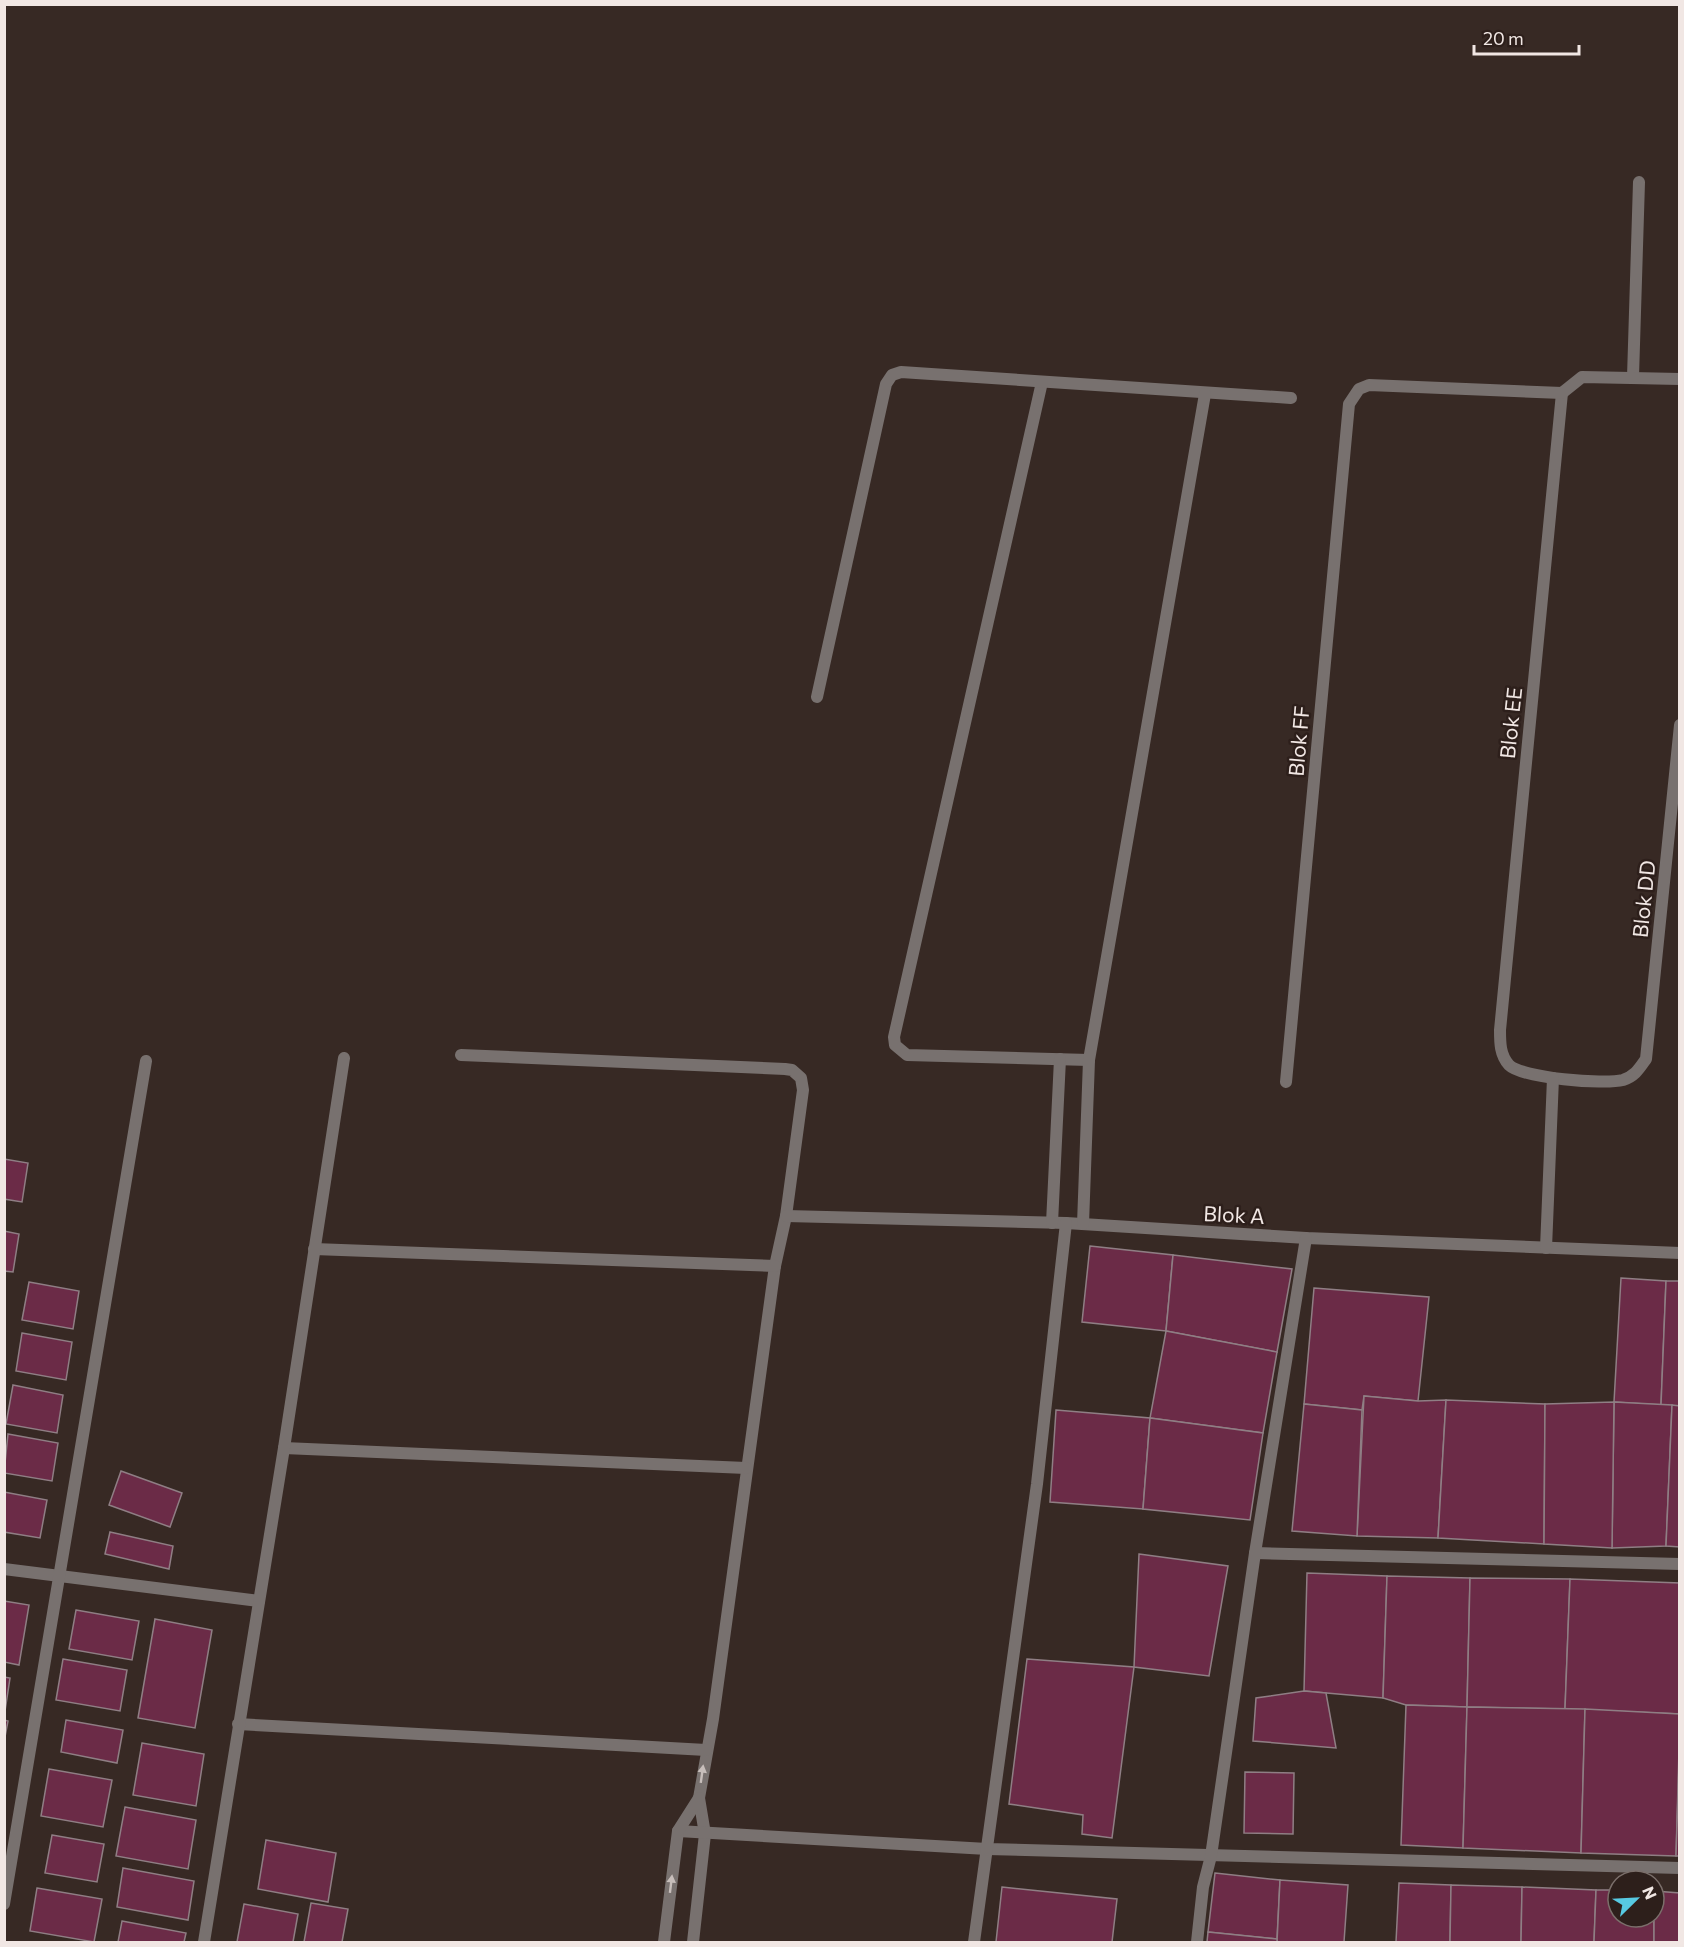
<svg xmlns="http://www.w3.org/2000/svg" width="1684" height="1947" font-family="Commissioner,sans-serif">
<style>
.building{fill:#6b2b47;stroke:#8f7e84;stroke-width:1.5}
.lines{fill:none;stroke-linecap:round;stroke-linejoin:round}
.street{stroke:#78716f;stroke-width:12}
.oneway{fill:#c7bebb}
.labels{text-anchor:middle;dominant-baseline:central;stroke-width:5;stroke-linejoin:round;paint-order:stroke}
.street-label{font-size:21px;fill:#f1e7e4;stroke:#2d1f1b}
</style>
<rect width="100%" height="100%" fill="#372924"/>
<g class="building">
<path d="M4,1159L28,1163L22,1202L4,1199Z"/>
<path d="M4,1231L19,1234L13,1272L4,1271Z"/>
<path d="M1090,1246L1173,1255L1166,1331L1082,1322Z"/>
<path d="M1173,1255L1292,1269L1277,1352L1166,1331Z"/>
<path d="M1621,1278L1666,1281L1661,1405L1614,1402Z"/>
<path d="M1666,1281H1680V1406L1661,1405Z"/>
<path d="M29,1282L79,1291L73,1329L22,1320Z"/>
<path d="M1314,1288L1429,1297L1418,1401L1364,1396L1362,1410L1304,1404Z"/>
<path d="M1166,1331L1277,1352L1263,1433L1150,1418Z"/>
<path d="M22,1333L72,1342L66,1380L16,1371Z"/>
<path d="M13,1385L63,1395L57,1433L6,1424Z"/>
<path d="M1364,1396L1418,1401L1446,1400L1438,1538L1357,1536Z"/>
<path d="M1446,1400L1545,1404L1544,1544L1438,1538Z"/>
<path d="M1614,1402L1672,1405L1666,1546L1612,1548Z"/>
<path d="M1614,1402L1612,1548L1544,1544L1545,1404Z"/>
<path d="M1304,1404L1362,1410L1357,1536L1292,1531Z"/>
<path d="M1672,1405L1680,1406V1547L1666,1546Z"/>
<path d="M1056,1410L1150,1418L1143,1509L1050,1502Z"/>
<path d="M1150,1418L1263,1433L1250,1520L1143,1509Z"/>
<path d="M8,1434L58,1443L52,1481L4,1473Z"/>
<path d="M121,1471L182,1493L170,1527L109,1505Z"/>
<path d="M4,1492L47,1500L40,1538L4,1532Z"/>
<path d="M110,1532L173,1546L169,1569L105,1554Z"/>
<path d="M1139,1554L1228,1566L1209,1676L1134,1667Z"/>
<path d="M1307,1573L1387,1576L1383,1698L1304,1691Z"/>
<path d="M1387,1576L1470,1578L1467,1707L1406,1705L1383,1698Z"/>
<path d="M1470,1578L1570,1579L1565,1709L1467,1707Z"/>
<path d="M1570,1579L1680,1583V1714L1565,1709Z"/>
<path d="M4,1601L29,1605L19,1665L4,1662Z"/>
<path d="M76,1610L139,1621L132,1660L69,1649Z"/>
<path d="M155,1619L212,1630L195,1728L138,1718Z"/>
<path d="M63,1659L127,1670L120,1711L56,1700Z"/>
<path d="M1027,1659L1134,1667L1112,1838L1082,1834L1083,1815L1009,1804Z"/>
<path d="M4,1677L10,1678L5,1711H4Z"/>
<path d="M1304,1691L1326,1693L1336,1748L1253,1741L1256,1698Z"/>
<path d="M1406,1705L1467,1707L1463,1848L1401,1845Z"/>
<path d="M1467,1707L1585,1709L1581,1853L1463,1848Z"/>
<path d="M1585,1709L1680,1714L1676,1856L1581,1853Z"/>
<path d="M4,1720L8,1721L4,1742Z"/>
<path d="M66,1720L123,1730L117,1763L61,1752Z"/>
<path d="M1680,1734V1856H1676Z"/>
<path d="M142,1743L204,1754L196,1806L133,1795Z"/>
<path d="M49,1769L112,1780L103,1827L41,1816Z"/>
<path d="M1245,1772L1294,1773L1293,1834L1244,1833Z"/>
<path d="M125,1807L196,1820L188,1869L116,1856Z"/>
<path d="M52,1835L104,1844L97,1882L45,1873Z"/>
<path d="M266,1840L336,1853L328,1902L258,1889Z"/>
<path d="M123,1868L194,1881L188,1920L117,1907Z"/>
<path d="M1215,1873L1280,1880L1277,1939L1208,1932Z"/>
<path d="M1280,1880L1348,1885L1344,1942H1277Z"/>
<path d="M1399,1883L1451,1885L1450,1942H1396Z"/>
<path d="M1451,1885L1522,1887L1521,1942H1450Z"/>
<path d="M1002,1887L1117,1899L1112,1942H996Z"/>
<path d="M1522,1887L1596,1890L1594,1942H1521Z"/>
<path d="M37,1888L102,1899L94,1942L30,1931Z"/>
<path d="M1596,1890H1618V1917H1654V1942H1594Z"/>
<path d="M1654,1891L1680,1893V1942H1654Z"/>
<path d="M311,1903L348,1909L342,1942H304Z"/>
<path d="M244,1904L298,1914L293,1942H237Z"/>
<path d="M122,1921L186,1933L184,1942H118Z"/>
<path d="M1208,1932L1277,1939V1942H1207Z"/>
</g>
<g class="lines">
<g class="street">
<path d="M1633,377L1639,182"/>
<path d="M1042,382L894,1037L895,1045L907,1055L1089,1060"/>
<path d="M1562,393L1500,1030C1500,1043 1500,1055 1509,1065C1522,1078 1604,1085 1623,1080C1635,1076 1639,1069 1646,1059L1680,725"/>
<path d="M817,697L886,384L892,375L901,372L1291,398"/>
<path d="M461,1055L785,1069L792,1070L801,1078L803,1090L786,1216L775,1266L713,1719L699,1798L705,1834L693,1942"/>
<path d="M1286,1082L1349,404L1359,389L1369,385L1562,393L1582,377L1680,379"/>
<path d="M786,1216L1066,1223L1306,1238L1680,1253"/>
<path d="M1052,1223L1060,1059"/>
<path d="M1083,1224L1089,1060L1205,394"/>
<path d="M1546,1248L1553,1078"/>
<path d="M314,1249L775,1266"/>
<path d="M284,1448L746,1468"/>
<path d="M1255,1553L1680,1564"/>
<path d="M4,1569L259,1601"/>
<path d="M238,1724L706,1750"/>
<path d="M678,1831L987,1849L1680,1868"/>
<path d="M4,1904L146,1061"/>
<path d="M204,1942L284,1448L344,1058"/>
<path d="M664,1942L678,1831L699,1798"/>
<path d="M974,1942L1037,1484L1066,1223"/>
<path d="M1197,1942L1203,1887L1211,1856L1255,1553L1306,1238"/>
</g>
</g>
<defs><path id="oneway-solid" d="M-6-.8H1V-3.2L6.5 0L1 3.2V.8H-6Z" transform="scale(1.5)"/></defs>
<g class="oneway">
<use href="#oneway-solid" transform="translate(702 1774) rotate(-82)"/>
<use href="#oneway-solid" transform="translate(671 1884) rotate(-83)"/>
</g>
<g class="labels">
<g class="street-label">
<text transform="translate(1510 723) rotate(-84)">Blok EE</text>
<text transform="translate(1298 741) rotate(-85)">Blok FF</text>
<text transform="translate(1643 899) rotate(-84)">Blok DD</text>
<text transform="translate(1234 1214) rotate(3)">Blok A</text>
</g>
</g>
<rect width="1684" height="1947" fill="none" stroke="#f1e7e4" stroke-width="12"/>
<g transform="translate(1636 1899) rotate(66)"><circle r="28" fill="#2d1f1b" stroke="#7b6f6b" stroke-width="1.5"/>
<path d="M0-4.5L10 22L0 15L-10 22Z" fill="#57c9e2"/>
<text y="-9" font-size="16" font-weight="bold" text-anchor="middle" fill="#f1e7e4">N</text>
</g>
<path d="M1474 45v9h105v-9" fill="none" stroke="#f1e7e4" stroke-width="3"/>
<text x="1483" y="45" font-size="18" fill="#f1e7e4" stroke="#2d1f1b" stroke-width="4.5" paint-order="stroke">20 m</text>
</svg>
